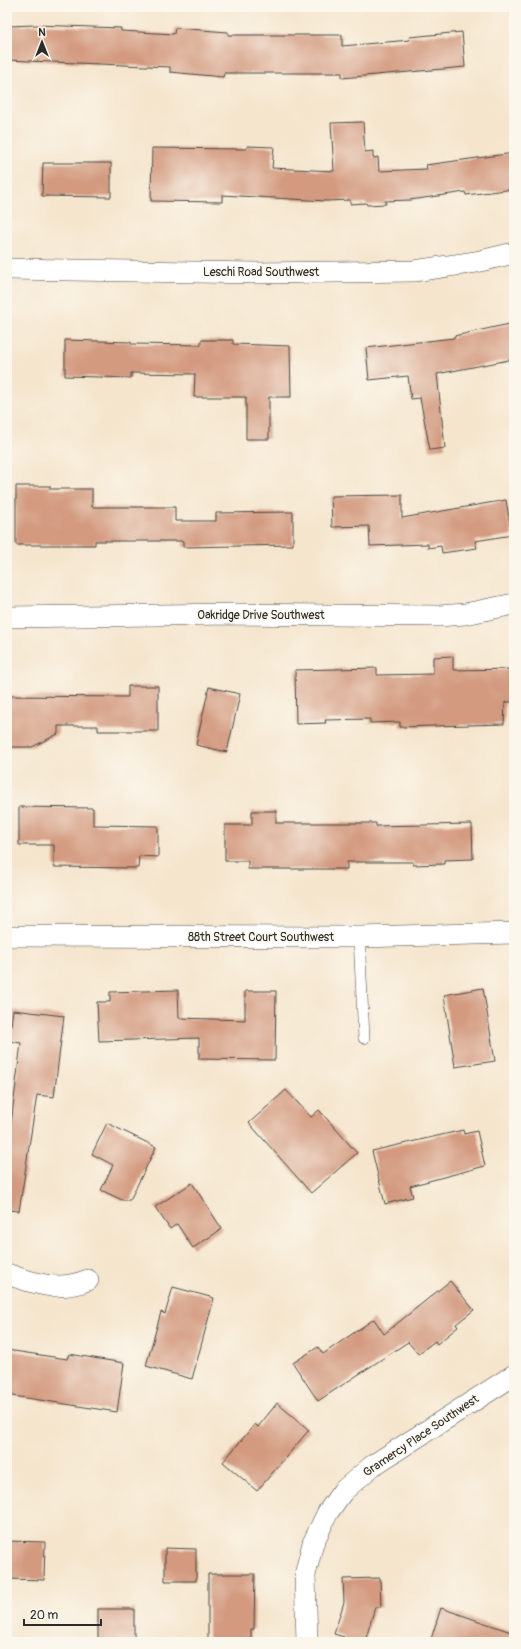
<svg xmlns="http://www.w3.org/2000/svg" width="521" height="1649" font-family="Pangolin,sans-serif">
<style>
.building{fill:#d39a7f}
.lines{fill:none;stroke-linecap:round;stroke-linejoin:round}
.service-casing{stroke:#494743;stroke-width:12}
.minor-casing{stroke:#494743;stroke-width:22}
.service{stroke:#fff;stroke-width:11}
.minor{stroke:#fff;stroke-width:21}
.labels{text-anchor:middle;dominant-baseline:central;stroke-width:3;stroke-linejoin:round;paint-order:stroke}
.street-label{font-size:12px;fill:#2b2b2b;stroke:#fbf7ec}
</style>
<rect width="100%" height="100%" fill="#fbf7ec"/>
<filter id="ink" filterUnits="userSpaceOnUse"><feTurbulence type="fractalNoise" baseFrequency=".025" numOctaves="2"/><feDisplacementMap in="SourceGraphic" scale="8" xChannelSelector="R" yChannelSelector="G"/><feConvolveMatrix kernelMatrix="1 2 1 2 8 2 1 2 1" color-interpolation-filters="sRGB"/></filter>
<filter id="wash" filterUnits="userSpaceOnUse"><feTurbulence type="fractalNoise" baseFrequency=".012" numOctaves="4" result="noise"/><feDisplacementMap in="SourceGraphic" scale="16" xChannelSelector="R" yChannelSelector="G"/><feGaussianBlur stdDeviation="0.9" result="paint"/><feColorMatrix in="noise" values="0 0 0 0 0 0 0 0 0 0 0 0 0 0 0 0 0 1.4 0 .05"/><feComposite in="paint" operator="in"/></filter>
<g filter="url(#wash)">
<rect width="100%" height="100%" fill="#f5e5cd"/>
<g id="blocks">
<g class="building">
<path d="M35,25L121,28V31L174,34L175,28L228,32V35H342V46L410,40L409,37L462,32L465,67L342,78V73H224L223,77L170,72V67L7,60V26Z"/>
<path d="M363,122L365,152L373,151V158L378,157L379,171L427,169L426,165L514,153V189L466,195L465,192L410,200L385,201L386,204L367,205L366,203L350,204V200L326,201L222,195V202L151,201L152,148L247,149V146L274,147L272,168L334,171L331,123Z"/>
<path d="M43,163H111V197L42,196Z"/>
<path d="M514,323V359L437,374L445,448L430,450L420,398L411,399L408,376L369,380L366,348L454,338V336Z"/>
<path d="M65,340L131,342V344L201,345V340H233V344L290,346L291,397H269V439H246V397H194L195,374L131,373V378L65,376Z"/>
<path d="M16,486H50V489H92V507H175V521H216V513L293,512V545L183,547V541H95V545H16Z"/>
<path d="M402,495V518L506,500L512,535L475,541L477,548L442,553L441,546L428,548V544L370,546L369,526L332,527L331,496Z"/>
<path d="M453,656V670L514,669V702H505L504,724L400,727V722L370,723V719L325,720L326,723L296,724L295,670L377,668V675L433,674V657Z"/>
<path d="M128,686H158V731H98V726H58V734L32,747H7V696L128,697Z"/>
<path d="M209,687L240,694L227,752L196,745Z"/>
<path d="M19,807L93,808V825L158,826V857L139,856L138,868L54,867V845H19Z"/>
<path d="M252,811H276V823H376V826L472,824L473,859L444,860V864L413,865V862H347V869H248V861H225V825H252Z"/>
<path d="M483,988L495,1061L455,1067L444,995Z"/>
<path d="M178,990L179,1018L245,1020V991H276L275,1060L199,1059V1038L99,1041L97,1002H110V992Z"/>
<path d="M13,1010L64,1016L54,1097L37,1095L19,1211L7,1210V1122L11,1123L21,1043L9,1041Z"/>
<path d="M286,1090L311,1117L319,1110L357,1153L311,1193L249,1123Z"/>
<path d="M107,1123L156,1147L130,1200H122L101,1190L113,1165L92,1154Z"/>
<path d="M463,1130L464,1134L477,1131L485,1166L410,1186L413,1197L385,1204L372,1151Z"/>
<path d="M192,1183L222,1229L193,1248L177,1224L170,1229L155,1207Z"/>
<path d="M450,1281L474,1310L456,1324L458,1327L437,1344L435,1341L418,1354L408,1342L318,1401L293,1363L318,1347L323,1354L374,1319L384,1334Z"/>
<path d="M173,1287L214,1298L192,1379L146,1366L161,1312L165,1314Z"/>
<path d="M7,1350L67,1359L69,1354L124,1363L117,1412L7,1395Z"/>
<path d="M277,1403L309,1430L257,1491L223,1462L255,1424L258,1427Z"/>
<path d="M7,1541L45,1542L44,1580L7,1579Z"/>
<path d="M165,1548L196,1549V1581H165Z"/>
<path d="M208,1574H255L254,1629H251V1642H208Z"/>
<path d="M380,1578L381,1607H375L365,1642H343L344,1637L334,1634L344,1602L343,1579Z"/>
<path d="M441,1608L514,1633V1642H430Z"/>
<rect x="98" y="1609" width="36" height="33"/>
</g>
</g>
</g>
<g filter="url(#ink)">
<use href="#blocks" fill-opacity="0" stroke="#494743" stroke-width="1"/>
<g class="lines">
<defs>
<path id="service" d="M359,937L364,1038"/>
<g id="minor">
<path d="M7,269L257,273L414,271L476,262L514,253"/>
<path d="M7,617L234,614L439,616L465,614L514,604"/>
<path d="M7,936L359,937L514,933"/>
<path d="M7,1274C37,1284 57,1292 88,1280"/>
<path d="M307,1642L305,1575L313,1543L328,1512L343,1491L372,1466L514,1375"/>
</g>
</defs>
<use href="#service" class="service-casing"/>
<use href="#minor" class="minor-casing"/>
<use href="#service" class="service"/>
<use href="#minor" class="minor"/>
</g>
</g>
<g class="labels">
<g class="street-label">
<text x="261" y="272">Leschi Road Southwest</text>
<text x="261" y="615">Oakridge Drive Southwest</text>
<text x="261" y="937">88th Street Court Southwest</text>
<text transform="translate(421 1436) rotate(-34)">Gramercy Place Southwest</text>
</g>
</g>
<rect width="521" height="1649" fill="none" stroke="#fbf7ec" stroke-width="24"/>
<g transform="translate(42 42)" stroke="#fbf7ec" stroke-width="3" paint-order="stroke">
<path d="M0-3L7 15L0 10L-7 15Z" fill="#2b2b2b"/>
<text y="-6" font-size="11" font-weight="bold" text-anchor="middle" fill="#2b2b2b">N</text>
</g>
<path d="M24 1619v6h77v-6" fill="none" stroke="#2b2b2b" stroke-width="2"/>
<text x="30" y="1619" font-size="12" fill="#2b2b2b" stroke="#fbf7ec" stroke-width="3" paint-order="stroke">20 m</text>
</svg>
